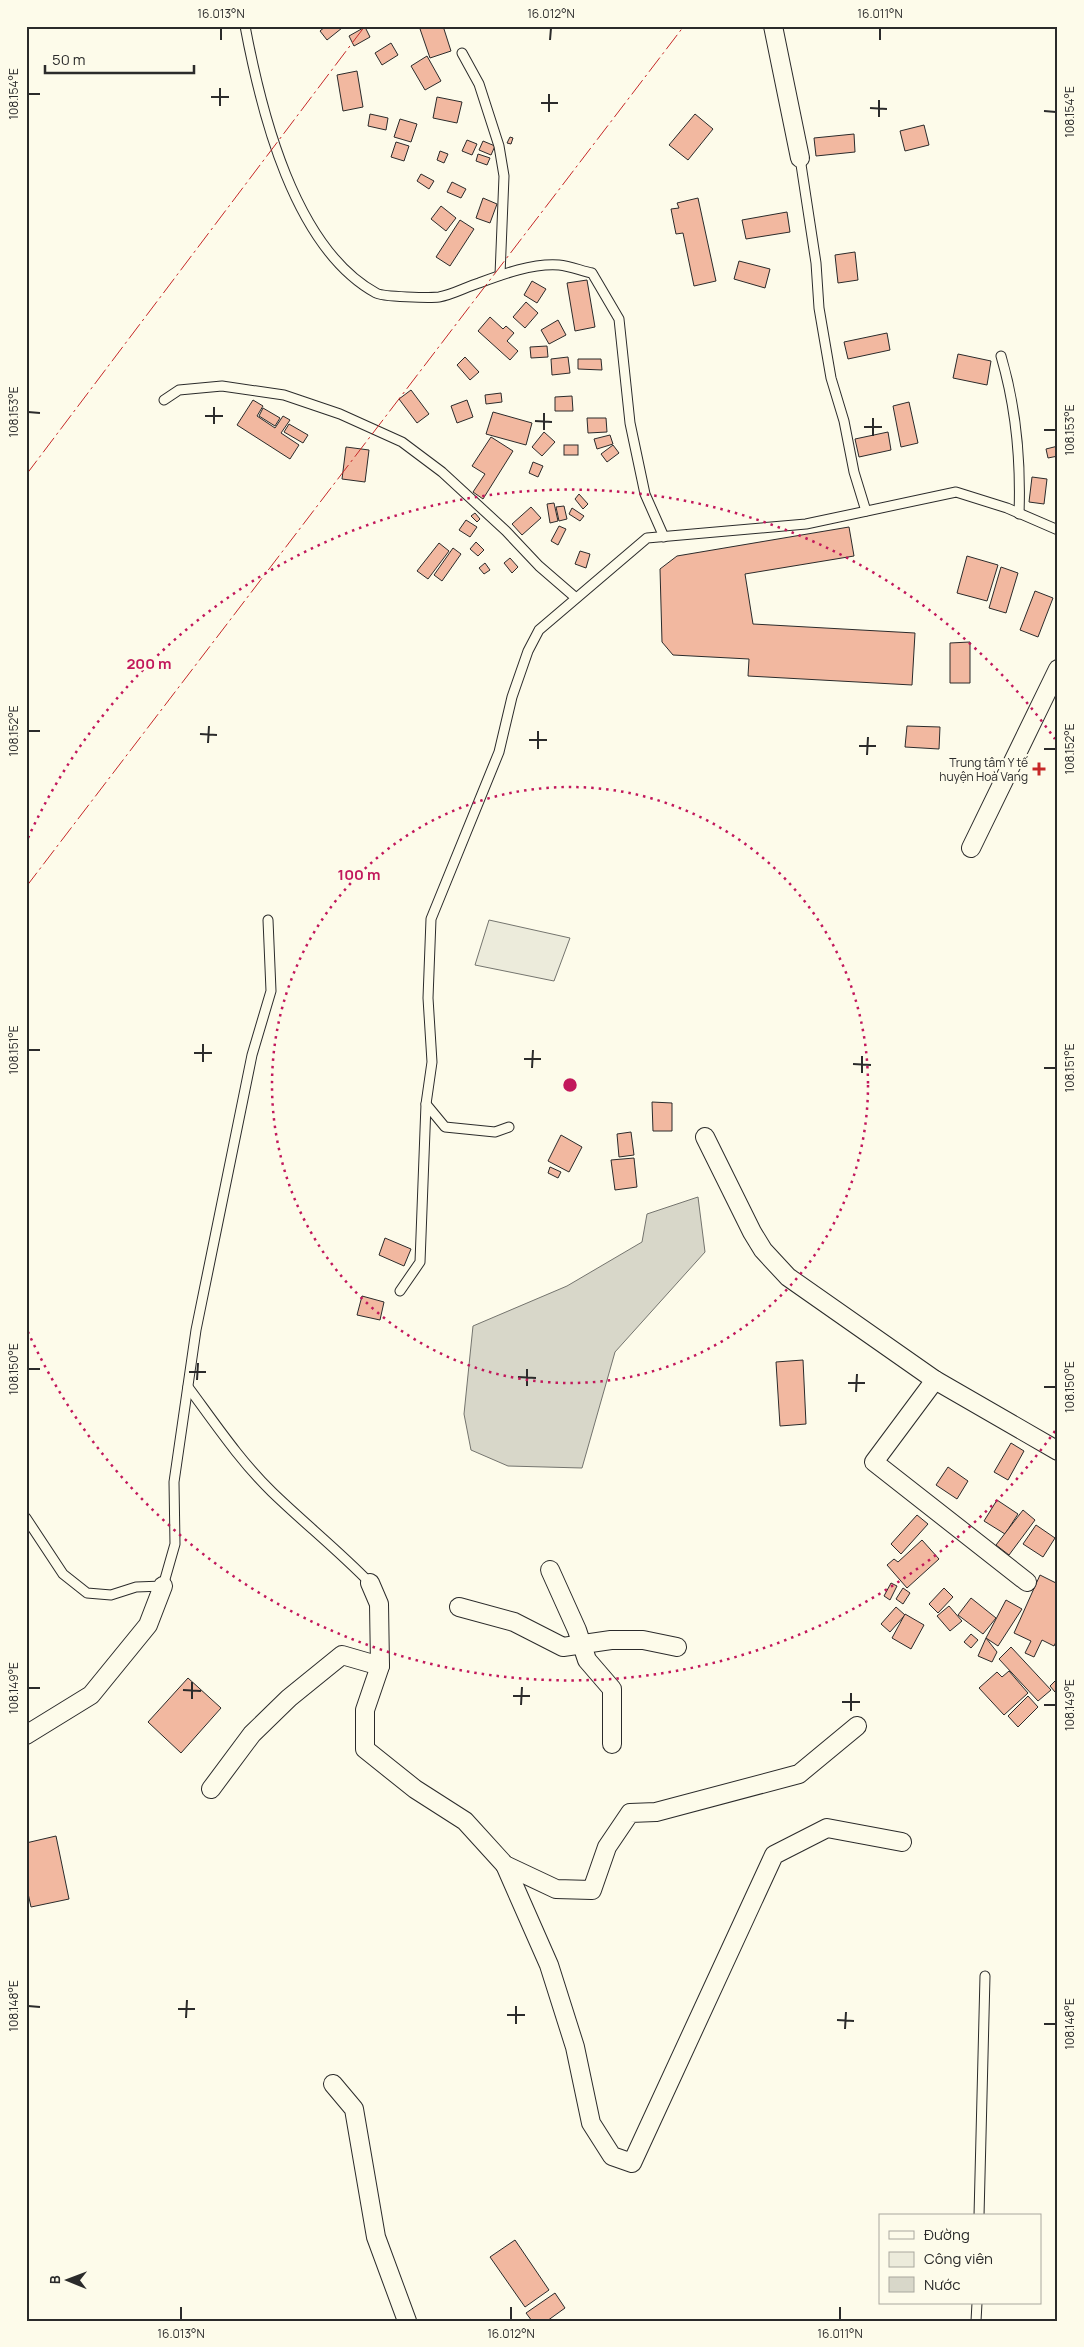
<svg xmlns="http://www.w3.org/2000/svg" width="1084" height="2347" font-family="Manrope,sans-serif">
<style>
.green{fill:#ecebdb;stroke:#74746e}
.water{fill:#d8d7c9;stroke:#74746e}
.building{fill:#f2b8a0;stroke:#2b2b2b}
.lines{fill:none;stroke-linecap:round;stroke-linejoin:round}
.lane-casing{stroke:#2b2b2b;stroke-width:11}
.street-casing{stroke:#2b2b2b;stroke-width:20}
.lane{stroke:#fdfbea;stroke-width:9}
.street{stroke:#fdfbea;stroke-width:18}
.power{stroke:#c62828;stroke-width:1;stroke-dasharray:18 4 2.5 4;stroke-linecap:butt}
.ticks{fill:none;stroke:#2b2b2b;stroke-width:2}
.ring{fill:none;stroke:#c2185b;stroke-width:2.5;stroke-dasharray:2.5 5}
.poi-dot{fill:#c62828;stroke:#fdfbea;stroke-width:2}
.labels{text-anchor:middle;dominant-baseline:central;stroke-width:4;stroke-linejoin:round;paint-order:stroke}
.poi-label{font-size:12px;fill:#2b2b2b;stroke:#fdfbea;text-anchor:end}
.centre{fill:#c2185b;stroke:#fdfbea;stroke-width:2.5}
.ring-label{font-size:15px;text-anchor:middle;font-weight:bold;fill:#c2185b;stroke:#fdfbea;stroke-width:4;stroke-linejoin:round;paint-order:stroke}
.neatline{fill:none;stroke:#2b2b2b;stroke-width:2}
.ticks-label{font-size:12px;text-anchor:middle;fill:#2b2b2b}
</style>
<rect width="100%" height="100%" fill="#fdfbea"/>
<path class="green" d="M489,920L570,938L554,981L475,965Z"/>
<path class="water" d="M698,1197L705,1252L615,1352L582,1468L508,1466L471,1450L464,1414L473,1326L567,1286L642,1242L647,1214Z"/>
<g class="building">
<path d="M326,26H340L342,28L327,40L320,31Z"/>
<path d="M419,26H443L451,51L430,58Z"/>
<path d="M365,27L370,37L354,46L349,36Z"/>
<path d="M391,43L398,55L382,65L375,53Z"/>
<path d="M427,56L441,81L425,90L411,66Z"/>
<path d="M357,71L363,107L343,111L337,75Z"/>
<path d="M437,97L462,102L457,123L433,118Z"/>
<path d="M370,114L388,118L386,130L368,126Z"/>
<path d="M695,114L713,129L688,160L669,145Z"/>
<path d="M400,119L417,124L411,142L394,137Z"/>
<path d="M924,125L929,145L905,151L900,131Z"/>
<path d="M854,134L855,152L816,156L814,138Z"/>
<path d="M510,137L513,138L511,144L507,143Z"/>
<path d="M467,140L477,144L472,155L462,151Z"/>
<path d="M483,141L495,146L491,155L479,150Z"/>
<path d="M396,142L409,146L404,161L391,157Z"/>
<path d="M440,151L448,154L444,163L437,160Z"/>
<path d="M478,154L490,158L487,165L476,161Z"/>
<path d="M421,174L434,181L429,189L417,181Z"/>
<path d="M452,182L466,189L461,198L447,192Z"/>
<path d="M483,198L497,204L490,223L476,218Z"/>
<path d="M698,198L716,281L694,286L683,233L676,234L671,209L679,208L677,203Z"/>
<path d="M441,206L456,218L446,231L431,219Z"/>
<path d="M787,212L790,232L746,239L742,220Z"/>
<path d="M460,220L474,229L450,266L436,257Z"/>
<path d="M855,252L858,280L838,283L835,255Z"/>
<path d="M739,261L770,269L765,288L734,279Z"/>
<path d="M587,280L595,327L575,331L567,283Z"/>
<path d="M532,281L546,289L537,303L524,295Z"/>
<path d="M526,302L538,313L525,328L513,317Z"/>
<path d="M490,317L503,329L506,326L514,333L507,341L518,351L510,360L478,331Z"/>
<path d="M558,320L566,335L549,344L541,330Z"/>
<path d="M887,333L890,350L848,359L844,342Z"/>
<path d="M547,346L548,357L531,358L530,347Z"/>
<path d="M958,354L991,361L987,385L953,378Z"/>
<path d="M465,357L479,372L470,380L457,365Z"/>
<path d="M568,357L570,373L552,375L551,359Z"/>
<path d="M578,359H601L602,370L578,369Z"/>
<path d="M411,390L429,414L417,423L399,399Z"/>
<path d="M501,393L502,402L486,404L485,395Z"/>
<path d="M572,396L573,411H555V397Z"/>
<path d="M253,400L263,406L257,416L275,428L283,416L290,420L281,433L299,445L290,459L237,425Z"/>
<path d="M467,400L473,417L457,423L451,406Z"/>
<path d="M909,402L918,443L901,447L893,406Z"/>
<path d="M263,408L280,418L275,426L259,416Z"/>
<path d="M493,412L532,423L526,445L486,434Z"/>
<path d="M587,418H606L607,432L588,433Z"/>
<path d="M289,424L308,435L303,443L284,432Z"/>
<path d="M544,432L555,442L542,456L532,447Z"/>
<path d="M888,432L891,450L859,457L855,439Z"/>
<path d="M610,435L613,444L597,449L594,439Z"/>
<path d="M491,437L513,451L483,499L473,492L485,474L472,466Z"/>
<rect x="564" y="445" width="14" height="10"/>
<path d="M613,445L619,453L607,462L601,454Z"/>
<path d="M1058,446V456L1048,458L1046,449Z"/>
<path d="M346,447L369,450L365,482L342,479Z"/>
<path d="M533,462L543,466L538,477L529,473Z"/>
<path d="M1032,477L1047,479L1044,504L1029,502Z"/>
<path d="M579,494L588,504L583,509L575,499Z"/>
<path d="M554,503L558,521L550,523L547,504Z"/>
<path d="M564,506L567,519L559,521L556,507Z"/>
<path d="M531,507L541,518L522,535L512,524Z"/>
<path d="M572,508L584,516L580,521L569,514Z"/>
<path d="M475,513L480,519L477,522L471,516Z"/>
<path d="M466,520L477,527L470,537L459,530Z"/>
<path d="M559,526L566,529L558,545L551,541Z"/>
<path d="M849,527L854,556L745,574L753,624L915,633L912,685L748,676L749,659L673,655L662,642L660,569L677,556Z"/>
<path d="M476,542L484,550L478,556L470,549Z"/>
<path d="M439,543L449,551L428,579L417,571Z"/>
<path d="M453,548L461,554L442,581L434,575Z"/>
<path d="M580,551L590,554L586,568L575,564Z"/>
<path d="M967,556L998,565L987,601L957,593Z"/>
<path d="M510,558L518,567L512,573L504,563Z"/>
<path d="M485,563L490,570L484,574L479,568Z"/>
<path d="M1001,567L1018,573L1006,613L989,608Z"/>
<path d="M1035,591L1053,598L1038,637L1020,630Z"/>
<path d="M970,642V683H950V643Z"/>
<path d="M907,726L940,727L939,749L905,747Z"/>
<path d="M652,1102L672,1103V1131H653Z"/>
<path d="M631,1132L634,1155L619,1157L617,1134Z"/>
<path d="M561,1135L582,1147L569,1172L548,1161Z"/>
<path d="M634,1158L637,1187L615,1190L611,1160Z"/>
<path d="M550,1167L561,1172L558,1178L548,1173Z"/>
<path d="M385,1238L411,1249L404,1266L379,1255Z"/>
<path d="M362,1296L384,1302L380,1320L357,1315Z"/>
<path d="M803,1360L806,1424L780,1426L776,1362Z"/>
<path d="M1011,1443L1024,1451L1008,1480L994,1472Z"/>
<path d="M948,1467L968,1481L957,1499L936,1485Z"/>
<path d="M997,1500L1018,1514L1005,1534L984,1521Z"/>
<path d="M1023,1510L1035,1520L1009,1555L996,1545Z"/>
<path d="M917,1515L928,1524L901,1554L891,1544Z"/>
<path d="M1036,1525L1055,1538L1043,1557L1023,1544Z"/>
<path d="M922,1540L939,1559L907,1588L887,1565L894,1559L898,1562Z"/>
<path d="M1040,1575L1058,1584V1638L1054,1646L1042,1640L1034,1657L1025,1653L1031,1641L1014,1633Z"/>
<path d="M891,1583L897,1586L890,1600L884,1596Z"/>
<path d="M903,1588L910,1593L903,1604L896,1599Z"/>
<path d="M944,1588L953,1597L938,1613L929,1604Z"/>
<path d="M971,1598L996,1618L983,1634L958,1615Z"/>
<path d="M1006,1600L1022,1609L998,1646L986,1638Z"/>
<path d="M949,1606L962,1621L950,1631L937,1616Z"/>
<path d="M896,1607L905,1615L890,1632L881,1624Z"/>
<path d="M905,1614L924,1625L911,1649L892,1638Z"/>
<path d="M971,1634L978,1640L971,1648L964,1642Z"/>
<path d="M986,1638L997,1652L992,1662L978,1656Z"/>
<path d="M1011,1647L1051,1690L1038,1701L999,1659Z"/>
<path d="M1009,1671L1028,1693L1004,1715L979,1688L997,1672L1002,1677Z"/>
<path d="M188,1678L221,1708L181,1753L148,1722Z"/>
<path d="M1058,1678V1689L1055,1692L1050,1686Z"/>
<path d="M1028,1696L1038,1707L1018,1727L1008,1716Z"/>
<path d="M56,1836L69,1899L31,1907L26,1884V1843Z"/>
<path d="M515,2240L549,2290L525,2307L490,2257Z"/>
<path d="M555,2293L565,2308L547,2321H532L526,2313Z"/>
</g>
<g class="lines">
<defs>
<g id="lane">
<path d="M245,26C261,111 294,248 376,293C382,297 431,298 439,297C452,295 466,287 479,283C503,274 533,263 559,265C570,266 582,271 592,273L619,319L630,423L645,494L664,537"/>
<path d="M462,53L479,84L499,146L504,176L500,275"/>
<path d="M800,158L816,263L819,308L831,378L844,421L854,472L866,511"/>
<path d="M1001,356C1016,407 1021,460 1019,514"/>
<path d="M164,400L179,390L222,386L284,395L340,414L402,442L442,472L506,531L539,566L576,598"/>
<path d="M426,1104L445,1127L495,1132L509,1127"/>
<path d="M400,1291L420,1262L426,1104L432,1062L428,998L431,919L499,752L512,697L528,651L539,630L647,538L806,524L956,492L1007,508L1058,530"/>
<path d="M188,1387C214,1422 240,1461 272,1492C304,1523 339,1551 370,1583"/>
<path d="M26,1518L63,1574L87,1593L111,1595L136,1587L163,1586L175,1544L174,1482L196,1330L252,1055L271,991L268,920"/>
<path d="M979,2216L985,1976"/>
<path d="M976,2321L977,2303"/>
</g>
<g id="street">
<path d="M773,26L800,158"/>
<path d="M971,848L1058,669"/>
<path d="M705,1137L752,1232L763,1250L788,1277L935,1380L1058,1451"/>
<path d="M935,1380L874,1462L1027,1582"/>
<path d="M550,1570L577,1630L587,1660L612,1689V1744"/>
<path d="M370,1583L379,1604L380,1666L365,1710V1749L415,1789L465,1821L505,1865L556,1889L592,1890L607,1847L630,1813L656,1812L799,1774L857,1726"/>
<path d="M459,1607L514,1622L563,1647L611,1640H643L677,1647"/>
<path d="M26,1735L91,1695L148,1625L163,1586"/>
<path d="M211,1789L252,1734L289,1698L342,1655L380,1666"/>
<path d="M505,1865L549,1965L575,2047L591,2123L612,2156L632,2163L774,1855L827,1828L902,1842"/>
<path d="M333,2084L354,2109L376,2237L407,2321"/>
</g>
</defs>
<use href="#lane" class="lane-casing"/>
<use href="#street" class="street-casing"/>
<use href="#lane" class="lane"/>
<use href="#street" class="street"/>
<g class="power">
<path d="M26,475L365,26"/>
<path d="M26,887L684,26"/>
</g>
</g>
<path class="ticks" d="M221,40V28M550,40L551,28M880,40V28M28,94H40M211,97H229M541,103H558M220,106V88M870,108L887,109M1044,111L1056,112M549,112V94M879,117V100M28,412L40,413M205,416H223M535,421L552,422M214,424V407M864,427H882M544,430V413M1044,430H1056M873,436V418M28,731H40M200,734L217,735M529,740H547M208,743L209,726M859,746H876M538,749V731M1044,749H1056M867,755L868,737M28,1050H40M194,1053H212M524,1059H541M203,1062V1044M853,1064L871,1065M532,1068L533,1050M1044,1068H1056M862,1073V1056M28,1369H40M189,1372H206M518,1377L536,1378M197,1380L198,1363M848,1383H865M527,1386V1369M1044,1387H1056M856,1392L857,1374M28,1688H40M183,1690L201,1691M513,1696H530M192,1699V1682M842,1702H860M521,1705L522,1687M1044,1705H1056M851,1711V1693M28,2006L40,2007M178,2009H195M507,2015H525M186,2018L187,2000M837,2020L854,2021M516,2024V2006M1044,2024H1056M845,2029L846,2012M181,2320V2307M511,2320V2307M840,2320V2307"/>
<g class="ring">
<circle cx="570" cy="1085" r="298"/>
<path d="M1055 1431A596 596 0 0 1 28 1332M28 838A596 596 0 0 1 1055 739"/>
</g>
<path class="poi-dot" d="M1036.5 761.5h5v5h5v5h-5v5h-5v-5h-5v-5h5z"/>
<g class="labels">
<g class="poi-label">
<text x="1028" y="762">Trung tâm Y tế<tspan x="1028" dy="14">huyện Hoà Vang</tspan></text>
</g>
</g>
<circle cx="570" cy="1085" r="8" class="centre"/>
<g class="ring-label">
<text x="149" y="669">200 m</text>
<text x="359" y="880">100 m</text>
</g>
<rect width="1084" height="2347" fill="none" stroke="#fdfbea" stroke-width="55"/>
<rect x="879" y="2214" width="162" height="90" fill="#fdfbea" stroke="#a9a89e"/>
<rect x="889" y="2231" width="25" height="8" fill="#fdfbea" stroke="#a9a89e"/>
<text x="924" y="2240" font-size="15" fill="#2b2b2b">Đường</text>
<rect x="889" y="2252" width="25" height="15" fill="#ecebdb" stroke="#a9a89e"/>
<text x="924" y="2264" font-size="15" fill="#2b2b2b">Công viên</text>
<rect x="889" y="2277" width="25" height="15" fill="#d8d7c9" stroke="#a9a89e"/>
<text x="924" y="2290" font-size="15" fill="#2b2b2b">Nước</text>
<g transform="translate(68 2280) rotate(271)" stroke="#fdfbea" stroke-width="4" paint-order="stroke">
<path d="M0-4L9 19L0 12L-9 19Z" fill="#2b2b2b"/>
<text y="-8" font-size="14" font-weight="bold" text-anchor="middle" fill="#2b2b2b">B</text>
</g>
<path d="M45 65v8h149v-8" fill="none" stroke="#2b2b2b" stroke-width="2.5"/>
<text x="52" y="65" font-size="15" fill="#2b2b2b" stroke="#fdfbea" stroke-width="4" paint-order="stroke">50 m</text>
<rect x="28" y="28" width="1028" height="2292" class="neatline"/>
<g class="ticks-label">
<text x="221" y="18">16.013°N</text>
<text x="551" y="18">16.012°N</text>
<text x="880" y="18">16.011°N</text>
<text transform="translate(14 94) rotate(-90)" y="4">108.154°E</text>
<text transform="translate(1070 112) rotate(-90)" y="4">108.154°E</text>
<text transform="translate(14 412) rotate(-90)" y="4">108.153°E</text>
<text transform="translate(1070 430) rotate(-90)" y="4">108.153°E</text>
<text transform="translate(14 731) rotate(-90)" y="4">108.152°E</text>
<text transform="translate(1070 749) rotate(-90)" y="4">108.152°E</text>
<text transform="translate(14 1050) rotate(-90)" y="4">108.151°E</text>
<text transform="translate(1070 1068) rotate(-90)" y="4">108.151°E</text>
<text transform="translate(14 1369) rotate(-90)" y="4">108.150°E</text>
<text transform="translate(1070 1387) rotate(-90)" y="4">108.150°E</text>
<text transform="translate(14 1688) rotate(-90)" y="4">108.149°E</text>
<text transform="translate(1070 1705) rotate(-90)" y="4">108.149°E</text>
<text transform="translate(14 2006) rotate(-90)" y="4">108.148°E</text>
<text transform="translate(1070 2024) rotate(-90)" y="4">108.148°E</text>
<text x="181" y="2338">16.013°N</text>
<text x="511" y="2338">16.012°N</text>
<text x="840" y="2338">16.011°N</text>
</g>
</svg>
